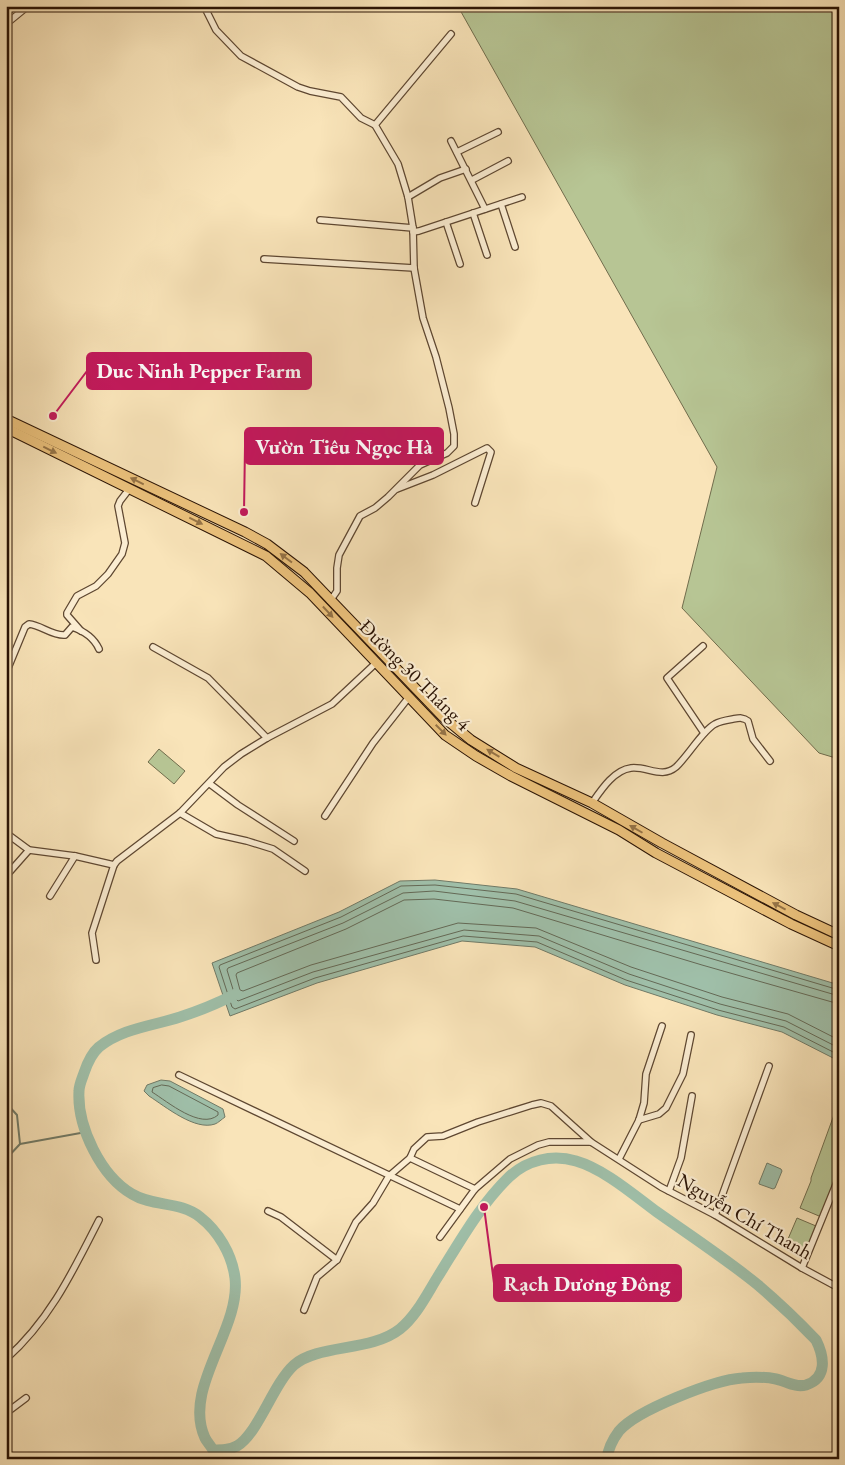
<svg xmlns="http://www.w3.org/2000/svg" width="845" height="1465" font-family="'EB Garamond',serif">
<style>
.green{fill:#b7c594;stroke:#706c4c}
.water{fill:#9fbfa9;stroke:#707a67}
.lines{fill:none;stroke-linecap:round;stroke-linejoin:round}
.shore{stroke:#646956;stroke-width:1}
.stream{stroke:#707a67;stroke-width:2}
.river{stroke:#9fbfa9;stroke-width:11}
.street-casing{stroke:#5e4731;stroke-width:8}
.primary-casing{stroke:#2a1304;stroke-width:11}
.street{stroke:#fbedd2;stroke-width:5.5}
.primary{stroke:#ecc27c;stroke-width:9}
.oneway{fill:#957346}
.labels{text-anchor:middle;dominant-baseline:central;stroke-width:4.5;stroke-linejoin:round;paint-order:stroke}
.street-label{font-size:20px;fill:#2a1304;stroke:#fbedd2}
.leader{fill:none;stroke:#c2185b;stroke-width:2}
.callout-dot{fill:#c2185b;stroke:#fbedd2;stroke-width:2}
.callout{fill:#c2185b;stroke:#c2185b;stroke-width:2}
.callout-label{font-size:21px;text-anchor:middle;font-weight:bold;fill:#fff}
</style>
<rect width="100%" height="100%" fill="#f9e4b9"/>
<filter id="stains"><feTurbulence type="fractalNoise" baseFrequency=".004" numOctaves="4"/><feColorMatrix values="0 0 0 0 .2 0 0 0 0 .09 0 0 0 0 .02 0 0 0 .5 -.17"/></filter>
<radialGradient id="worn" r=".72"><stop offset=".6" stop-color="#630" stop-opacity="0"/><stop offset="1" stop-color="#630" stop-opacity=".3"/></radialGradient>
<g class="green">
<path d="M462,6H839V759L819,753L682,608L717,467L460,10Z"/>
<path d="M159,749L185,771L174,784L148,762Z"/>
<path d="M839,1101V1173L823,1213L819,1216L800,1208L811,1181V1178Z"/>
<path d="M797,1218L816,1226L817,1228L805,1258L786,1248L785,1246Z"/>
</g>
<g class="water">
<path d="M435,880L517,889L836,984L839,986V1061L782,1032L717,1015L625,985L535,947L462,941L317,983L230,1016L212,963L339,912L400,881Z"/>
<path d="M161,1080L170,1081L223,1109L225,1117C222,1119 218,1123 215,1124C195,1131 166,1107 149,1096L144,1091L147,1085Z"/>
<path d="M767,1163L781,1169L782,1171L775,1188L773,1189L759,1184V1183Z"/>
</g>
<g class="lines">
<g class="shore">
<path d="M839,990L516,894L435,885L401,886L341,917L220,965L219,967L232,1007L235,1009L315,978L463,936L537,942L626,980L718,1010L784,1027L839,1055"/>
<path d="M839,996L515,901L434,891L403,893L343,923L228,968L227,970L236,999L238,1001L313,972L464,930L539,936L629,974L720,1004L786,1021L839,1048"/>
<path d="M839,1004L702,965L513,908L434,899L404,900L346,929L237,973L236,975L240,990L243,991L311,965L458,923L536,928L631,967L722,997L788,1014L839,1040"/>
<path d="M162,1085L169,1086L218,1112V1115C201,1130 168,1102 152,1092L153,1088Z"/>
</g>
<g class="stream">
<path d="M6,1103L17,1115L20,1144"/>
<path d="M6,1159L20,1144L86,1132"/>
<path d="M213,1450L215,1459"/>
</g>
<path class="river" d="M236,994C218,1003 199,1011 180,1017C153,1026 123,1028 99,1047C92,1053 87,1064 84,1073C82,1079 79,1085 79,1091C77,1127 101,1176 132,1194C153,1207 180,1201 200,1217C218,1231 232,1254 235,1278C241,1330 182,1388 205,1438C207,1442 211,1446 213,1450C222,1450 229,1450 237,1446C258,1434 273,1384 294,1365C318,1344 371,1352 400,1329C416,1316 426,1296 437,1278C459,1243 480,1205 509,1177C527,1160 552,1154 576,1161C604,1169 634,1195 657,1212C691,1236 726,1259 758,1285C778,1302 798,1321 816,1340C824,1356 828,1378 806,1385C795,1388 786,1381 776,1379C766,1377 752,1377 742,1378C714,1380 637,1410 619,1431C613,1439 608,1449 607,1459"/>
<defs>
<g id="street">
<path d="M204,6L216,30L241,56L298,87L310,91L341,97L361,118L375,125L398,164L408,197L413,228L414,268L423,318L436,357L449,408L454,434V446L447,453L420,465L388,497L375,508L360,516L339,555L337,568V591L330,601"/>
<path d="M6,24L28,6"/>
<path d="M375,125L451,34"/>
<path d="M451,141L485,209"/>
<path d="M457,152L498,132"/>
<path d="M472,180L508,161"/>
<path d="M408,197L440,178L466,169"/>
<path d="M501,204L515,247"/>
<path d="M473,213L487,255"/>
<path d="M320,220L413,228"/>
<path d="M446,222L460,264"/>
<path d="M413,232L419,231L522,197"/>
<path d="M264,259L414,268"/>
<path d="M397,489L433,475L487,448L491,452L475,503"/>
<path d="M81,631L67,615V613L77,596L96,586L108,574L122,554L125,543L118,506L120,501L130,488"/>
<path d="M703,646L667,678L704,733"/>
<path d="M153,647L208,678L267,738"/>
<path d="M6,673L25,627L29,624C41,625 52,636 65,635L72,627C84,631 94,638 99,649"/>
<path d="M210,784L238,805L294,841"/>
<path d="M592,803C601,790 614,770 631,768C647,766 662,779 676,767C688,756 703,730 715,724C720,721 727,720 733,719C739,718 743,717 748,721L753,739L770,761"/>
<path d="M180,813L216,834L247,841L273,849L305,871"/>
<path d="M325,816L373,743L409,697"/>
<path d="M6,833L29,850L75,856L114,865"/>
<path d="M6,876L29,850"/>
<path d="M50,896L75,856"/>
<path d="M96,960L92,933L114,865L117,861L180,813L224,767L241,754L267,738L332,704L376,663"/>
<path d="M179,1075L460,1209"/>
<path d="M639,1120L659,1114L666,1108L683,1074L691,1035"/>
<path d="M410,1158L475,1189"/>
<path d="M619,1159L639,1120L644,1103L646,1074L662,1026"/>
<path d="M669,1191L681,1158L692,1096"/>
<path d="M268,1211L281,1217L337,1260"/>
<path d="M715,1215L769,1066"/>
<path d="M440,1237L475,1189L510,1159L538,1145L549,1142H591L661,1187L715,1215L802,1268L839,1288"/>
<path d="M802,1268L839,1177"/>
<path d="M304,1310L317,1277L337,1260L356,1222L373,1203L389,1176L410,1158L414,1149L427,1137L443,1136L478,1122L532,1105L541,1103L551,1106L591,1142"/>
<path d="M6,1359C50,1320 73,1271 99,1220"/>
<path d="M6,1413L26,1398"/>
</g>
<g id="primary">
<path d="M6,419L245,532L267,544L304,572L442,716L471,740L516,768L592,803L662,843L796,915L839,935"/>
<path d="M6,428L266,556L310,593L445,735L476,756L511,776L619,830L656,853L791,924L839,946"/>
</g>
</defs>
<use href="#street" class="street-casing"/>
<use href="#primary" class="primary-casing"/>
<use href="#street" class="street"/>
<use href="#primary" class="primary"/>
</g>
<defs><path id="oneway-solid" d="M-6-.8H1V-3.2L6.5 0L1 3.2V.8H-6Z" transform="scale(1.25)"/></defs>
<g class="oneway">
<use href="#oneway-solid" transform="translate(50 450) rotate(26)"/>
<use href="#oneway-solid" transform="translate(137 481) rotate(-154)"/>
<use href="#oneway-solid" transform="translate(196 521) rotate(26)"/>
<use href="#oneway-solid" transform="translate(286 558) rotate(-143)"/>
<use href="#oneway-solid" transform="translate(328 612) rotate(47)"/>
<use href="#oneway-solid" transform="translate(441 730) rotate(45)"/>
<use href="#oneway-solid" transform="translate(493 753) rotate(-149)"/>
<use href="#oneway-solid" transform="translate(636 829) rotate(-150)"/>
<use href="#oneway-solid" transform="translate(779 906) rotate(-152)"/>
</g>
<g class="labels">
<g class="street-label">
<text transform="translate(415 675) rotate(45)">Đường 30 Tháng 4</text>
<text transform="translate(745 1216) rotate(30)">Nguyễn Chí Thanh</text>
</g>
</g>
<path class="leader" d="M53 416L87 371M244 512L245 446M484 1207L494 1283"/>
<g class="callout-dot">
<circle cx="53" cy="416" r="5"/>
<circle cx="244" cy="512" r="5"/>
<circle cx="484" cy="1207" r="5"/>
</g>
<g class="callout">
<rect x="87" y="353" width="224" height="36" rx="5"/>
<rect x="245" y="428" width="198" height="36" rx="5"/>
<rect x="494" y="1265" width="187" height="36" rx="5"/>
</g>
<g class="callout-label">
<text x="199" y="378">Duc Ninh Pepper Farm</text>
<text x="344" y="454">Vườn Tiêu Ngọc Hà</text>
<text x="587" y="1291">Rạch Dương Đông</text>
</g>
<rect width="845" height="1465" fill="none" stroke="#f9e4b9" stroke-width="25"/>
<rect x="8" y="8" width="830" height="1450" fill="none" stroke="#2a1304" stroke-width="2.5"/>
<rect x="12" y="12" width="820" height="1440" fill="none" stroke="#2a1304"/>
<rect width="100%" height="100%" filter="url(#stains)"/>
<rect width="100%" height="100%" fill="url(#worn)"/>
</svg>
